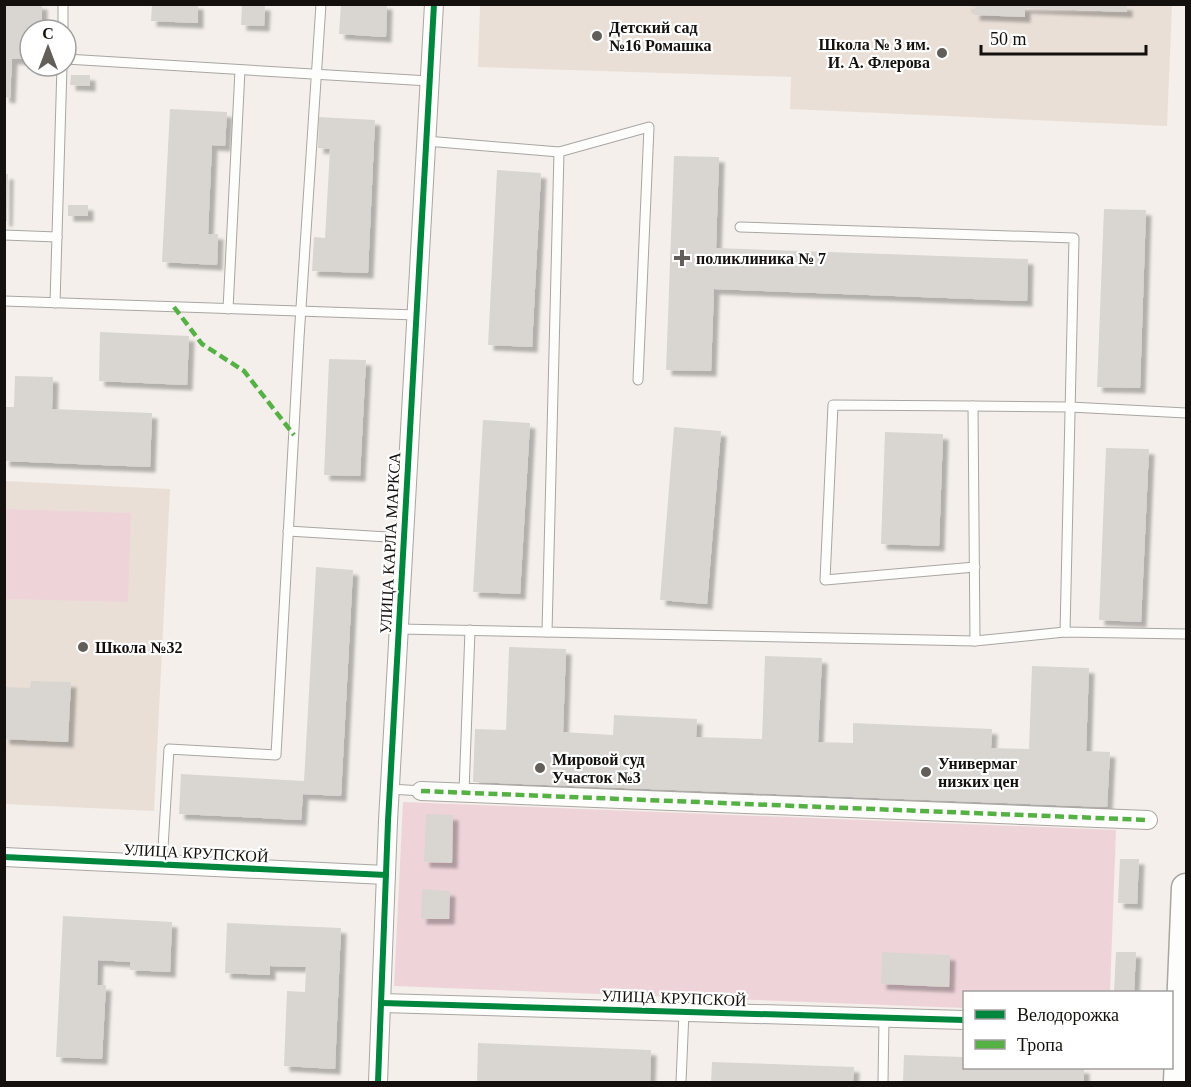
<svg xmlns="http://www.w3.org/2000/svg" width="1191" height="1087" font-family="Georgia,serif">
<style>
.built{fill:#e9dfd7}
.green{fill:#eed4d9}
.building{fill:#d9d6d2;filter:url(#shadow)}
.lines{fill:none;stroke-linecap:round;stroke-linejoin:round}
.lane-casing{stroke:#a9a6a2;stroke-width:11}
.street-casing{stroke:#a9a6a2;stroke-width:20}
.primary-casing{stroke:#a9a6a2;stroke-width:31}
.lane{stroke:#fdfdfc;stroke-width:9}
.street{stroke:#fdfdfc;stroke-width:18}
.primary{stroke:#fdfdfc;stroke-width:28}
.quiet{stroke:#55b144;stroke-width:4.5;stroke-dasharray:9 4.5;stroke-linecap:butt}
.cycleway-casing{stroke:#fff;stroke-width:10}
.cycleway{stroke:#00873e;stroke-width:6}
.poi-dot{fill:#625e5a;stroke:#fff;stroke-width:2}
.labels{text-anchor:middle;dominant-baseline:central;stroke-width:4.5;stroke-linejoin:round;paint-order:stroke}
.poi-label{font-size:16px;font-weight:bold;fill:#13100d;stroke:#fff;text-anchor:start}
.street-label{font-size:16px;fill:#13100d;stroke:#fff}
</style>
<defs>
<filter id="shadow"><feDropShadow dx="5.5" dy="5.5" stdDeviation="1.5" flood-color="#0004"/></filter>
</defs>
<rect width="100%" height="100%" fill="#f4efea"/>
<g class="built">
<path d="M480,5H1172L1167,126L790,109L791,77L478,67Z"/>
<path d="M4,481L170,489L154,811L5,804Z"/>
</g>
<g class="green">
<path d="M5,509L131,513L128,602L5,599Z"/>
<path d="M403,802L1116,830L1110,992H964V1008L394,986Z"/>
</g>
<g class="building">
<path d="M4,4H42V30H30V59H12L10,98L4,97Z"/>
<path d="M152,4H198V23L151,21Z"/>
<path d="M341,4H387L386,37L339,34Z"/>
<path d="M242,5H265L264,26L241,25Z"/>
<path d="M966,5H1127V12L1025,8V17L974,15L975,7L966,6Z"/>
<path d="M71,75H90V86L70,85Z"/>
<path d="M170,109L227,112L225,146L212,145L208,234H218L217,265L162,262Z"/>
<path d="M319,117L375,120L368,273L312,271L314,237L325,238L330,149L318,148Z"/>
<path d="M674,156L719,157L716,248L1028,259L1027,301L714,289L711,371L666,370Z"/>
<path d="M497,170L541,173L532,347L488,345Z"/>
<path d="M4,174H8L7,221H4Z"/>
<rect x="68" y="205" width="20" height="11"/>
<path d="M1104,209L1146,210L1140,388L1097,387Z"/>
<path d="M100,332L189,336L187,385L99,381Z"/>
<path d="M329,359L366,360L360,476L324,475Z"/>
<path d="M15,376L53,377L52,409L152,413L150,467L4,461V407H14Z"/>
<path d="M483,420L530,423L520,594L473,592Z"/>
<path d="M674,427L721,431L707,604L660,600Z"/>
<path d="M885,432L943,434L939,546L881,544Z"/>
<path d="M1106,448L1149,449L1141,622L1099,620Z"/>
<path d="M316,567L353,570L341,796L303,794L301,820L179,814L181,774L304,781Z"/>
<path d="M509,647L566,649L563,732L613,735L614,715L697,719L696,737L762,739L765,656L822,658L818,742L853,743V723L992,729L991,748L1029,749L1032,666L1089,668L1086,751L1110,752L1107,807L473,782L475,729L506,730Z"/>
<path d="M31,681L71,682L68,742L4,739V687L30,688Z"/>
<path d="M426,814L453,815L452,863L424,862Z"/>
<path d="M1120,859H1139L1137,904L1118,903Z"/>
<path d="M422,889L450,891L449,919H421Z"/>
<path d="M63,916L172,922L170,972L130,970V962L98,960L97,985H106L102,1059L56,1057Z"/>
<path d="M227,923L341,928L335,1069L284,1066L287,991L305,992L306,967L270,966V975L225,973Z"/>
<path d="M882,952L950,955L949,987L881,984Z"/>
<path d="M1116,952H1136L1134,992H1114Z"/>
<path d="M478,1043L651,1050L650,1082H477Z"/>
<path d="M904,1055L964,1057V1068H1084V1082H903Z"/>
<path d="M712,1062L854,1067L853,1082H711Z"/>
</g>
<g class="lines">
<defs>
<g id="lane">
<path d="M63,30V4"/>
<path d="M66,59L429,81"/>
<path d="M426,141L559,152L649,127L638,380"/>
<path d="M740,227L1074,238L1065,632"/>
<path d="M4,235L57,237"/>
<path d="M4,301L416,315"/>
<path d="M55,303L62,66"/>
<path d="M228,309L240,70"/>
<path d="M973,406L1070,407L1186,413"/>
<path d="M288,531L404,538"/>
<path d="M399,629L975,641L1065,632L1186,634"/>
<path d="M547,632L559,152"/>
<path d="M975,641L973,406L833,405L825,580L975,567"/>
<path d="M390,789L423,791"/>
<path d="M460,792H464L470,630"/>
<path d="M162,864L169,749L276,755L299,338L321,4"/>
<path d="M681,1082L684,1012"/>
<path d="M883,1082L884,1018"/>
</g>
<g id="street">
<path d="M421,791L1148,820"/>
<path d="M4,857L386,875"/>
<path d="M382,1003L964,1020"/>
<path d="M378,1082L388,821L434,4"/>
</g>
<path id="primary" d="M1178,1082L1186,888"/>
</defs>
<use href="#lane" class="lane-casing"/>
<use href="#street" class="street-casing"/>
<use href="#primary" class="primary-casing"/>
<use href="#lane" class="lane"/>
<use href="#street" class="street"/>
<use href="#primary" class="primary"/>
<g class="quiet">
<path d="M174,307L202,344L244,371L294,435"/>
<path d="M421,791L1148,820"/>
</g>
<defs>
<g id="cycleway">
<path d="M4,857L386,875"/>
<path d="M382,1003L964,1020"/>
<path d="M378,1082L388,821L434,4"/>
</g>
</defs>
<use href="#cycleway" class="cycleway-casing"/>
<use href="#cycleway" class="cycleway"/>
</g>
<g class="poi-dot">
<circle cx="597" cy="36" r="6"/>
<circle cx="942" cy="53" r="6"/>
<path d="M679 249h6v6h6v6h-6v6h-6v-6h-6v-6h6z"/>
<circle cx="83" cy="647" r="6"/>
<circle cx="540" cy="768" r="6"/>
<circle cx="926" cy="772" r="6"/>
</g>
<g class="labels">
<g class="poi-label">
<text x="609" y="27">Детский сад<tspan x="609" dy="18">№16 Ромашка</tspan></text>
<text x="930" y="44" text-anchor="end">Школа № 3 им.<tspan x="930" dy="18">И. А. Флерова</tspan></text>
<text x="696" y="258">поликлиника № 7</text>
<text x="95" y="647">Школа №32</text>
<text x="552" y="759">Мировой суд<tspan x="552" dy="18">Участок №3</tspan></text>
<text x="938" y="763">Универмаг<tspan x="938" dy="18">низких цен</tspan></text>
</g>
<g class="street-label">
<text transform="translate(390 543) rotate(-87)">УЛИЦА КАРЛА МАРКСА</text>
<text transform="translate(196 853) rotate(3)">УЛИЦА КРУПСКОЙ</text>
<text transform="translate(674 998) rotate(2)">УЛИЦА КРУПСКОЙ</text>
</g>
</g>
<rect width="1191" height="1087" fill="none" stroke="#13100d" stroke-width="12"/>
<rect x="963" y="991" width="210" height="78" fill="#ffffff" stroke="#a19f9e" stroke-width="1.5"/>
<rect x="975" y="1010" width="30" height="9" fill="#00873e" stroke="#a19f9e" stroke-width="1.5"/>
<text x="1017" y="1021" font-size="18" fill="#13100d">Велодорожка</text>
<rect x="975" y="1040" width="30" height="9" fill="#55b144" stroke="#a19f9e" stroke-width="1.5"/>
<text x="1017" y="1051" font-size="18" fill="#13100d">Тропа</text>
<g transform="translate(48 48)"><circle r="28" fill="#ffffff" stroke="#a19f9e" stroke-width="1.5"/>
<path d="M0-4.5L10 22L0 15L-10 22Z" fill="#625e5a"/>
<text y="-9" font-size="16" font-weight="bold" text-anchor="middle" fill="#13100d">С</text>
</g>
<path d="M981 45v9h165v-9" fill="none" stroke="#13100d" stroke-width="3"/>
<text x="990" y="45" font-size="18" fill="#13100d" stroke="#ffffff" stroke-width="4.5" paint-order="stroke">50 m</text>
</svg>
